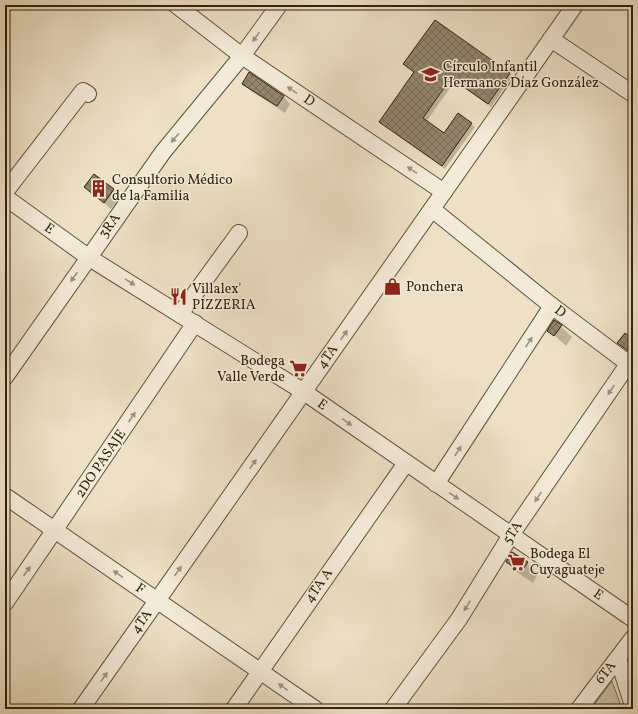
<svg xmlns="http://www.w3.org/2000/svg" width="638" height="714" font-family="Vollkorn,serif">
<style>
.green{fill:#cdc0a5;stroke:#7f715a}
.shadow{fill:#0003}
.building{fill:url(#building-cross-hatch);stroke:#31220e}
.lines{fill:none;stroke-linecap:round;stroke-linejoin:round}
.minor-casing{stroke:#60523c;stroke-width:18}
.minor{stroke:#f3ebd9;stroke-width:16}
.oneway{fill:#9c917e}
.labels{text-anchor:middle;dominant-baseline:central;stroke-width:3;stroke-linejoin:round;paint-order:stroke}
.poi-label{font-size:14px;fill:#31220e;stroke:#f3ebd9;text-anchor:start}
.street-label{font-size:14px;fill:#31220e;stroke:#f3ebd9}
</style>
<defs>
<pattern id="building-cross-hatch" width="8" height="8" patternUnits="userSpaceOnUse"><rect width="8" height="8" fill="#93856d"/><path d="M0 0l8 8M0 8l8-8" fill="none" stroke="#796c58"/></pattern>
</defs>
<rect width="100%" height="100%" fill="#ede0c4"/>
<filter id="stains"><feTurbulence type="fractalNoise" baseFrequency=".005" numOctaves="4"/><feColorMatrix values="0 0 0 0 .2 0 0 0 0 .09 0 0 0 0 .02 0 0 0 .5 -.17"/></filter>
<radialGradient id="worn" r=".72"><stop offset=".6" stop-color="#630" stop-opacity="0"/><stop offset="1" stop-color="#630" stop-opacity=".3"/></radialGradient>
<path class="green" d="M612,681L622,709H591Z"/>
<g class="shadow">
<path d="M415,72L509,73L512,77L491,107L455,81L426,122L444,134L471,124L475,127L445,169L380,122Z"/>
<path d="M244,84L283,96L290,104L285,113L251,91Z"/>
<path d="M85,187L114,190L121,197L111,209Z"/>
<path d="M555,321L572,337L566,346L549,330Z"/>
<path d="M507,562L527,563L538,574L533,583L518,573Z"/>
<path d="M633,659V671L630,660Z"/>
</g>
<g class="building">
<path d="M435,20L510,73L488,104L451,78L423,118L444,133L458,113L472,123L442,166L379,122L414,72L403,64Z"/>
<path d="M249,72L284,96L277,106L242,84Z"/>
<path d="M94,174L114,189L104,203L84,187Z"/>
<path d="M554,320L562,325L554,336L547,331Z"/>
<path d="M625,333L633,339V348L627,350L617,343Z"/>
<path d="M512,552L528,562L521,572L506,562Z"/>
</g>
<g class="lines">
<defs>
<g id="minor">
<path d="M176,5L242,56L444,192"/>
<path d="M551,39L633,94"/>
<path d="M5,192L83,91L88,94"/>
<path d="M5,197L88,257L304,392L633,619"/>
<path d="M432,209L552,306L633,367"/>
<path d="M180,314L239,233"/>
<path d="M5,377L163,152L242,56L279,5"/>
<path d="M436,484L552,306"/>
<path d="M5,496L315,709"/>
<path d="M5,603L195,323"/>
<path d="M618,658L633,706"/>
<path d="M81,709L575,5"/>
<path d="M234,709L406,463"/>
<path d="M393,709L459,619L511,535L633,357"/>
<path d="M579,709L633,638"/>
</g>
</defs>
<use href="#minor" class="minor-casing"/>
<use href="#minor" class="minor"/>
</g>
<defs><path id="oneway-solid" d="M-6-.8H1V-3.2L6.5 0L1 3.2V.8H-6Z"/></defs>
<g class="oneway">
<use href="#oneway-solid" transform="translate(256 37) rotate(126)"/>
<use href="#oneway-solid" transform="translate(292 90) rotate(-146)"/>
<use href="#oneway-solid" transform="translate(175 138) rotate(130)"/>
<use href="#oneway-solid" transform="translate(412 170) rotate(-146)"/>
<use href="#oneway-solid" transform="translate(74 277) rotate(125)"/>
<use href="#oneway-solid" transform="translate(130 282) rotate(32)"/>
<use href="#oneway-solid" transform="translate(344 335) rotate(-55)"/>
<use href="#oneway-solid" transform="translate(529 342) rotate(-57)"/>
<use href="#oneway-solid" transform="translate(611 390) rotate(124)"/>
<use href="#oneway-solid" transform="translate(132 417) rotate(-56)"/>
<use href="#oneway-solid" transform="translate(347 422) rotate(35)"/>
<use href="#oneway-solid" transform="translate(458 451) rotate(-57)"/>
<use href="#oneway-solid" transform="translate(253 464) rotate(-55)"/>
<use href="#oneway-solid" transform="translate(454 496) rotate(35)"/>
<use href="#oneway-solid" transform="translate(538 497) rotate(124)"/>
<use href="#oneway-solid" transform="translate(27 571) rotate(-55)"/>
<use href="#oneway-solid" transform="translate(178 571) rotate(-55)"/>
<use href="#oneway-solid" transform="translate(118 574) rotate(-146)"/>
<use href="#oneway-solid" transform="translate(467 606) rotate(122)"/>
<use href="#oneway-solid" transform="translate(104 677) rotate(-55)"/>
<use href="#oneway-solid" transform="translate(283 687) rotate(-145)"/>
</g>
<defs>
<symbol id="school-bare" viewBox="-9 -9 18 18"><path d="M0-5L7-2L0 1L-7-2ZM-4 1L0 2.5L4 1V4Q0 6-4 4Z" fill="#8f2418" stroke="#f3ebd9" stroke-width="2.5" paint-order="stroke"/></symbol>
<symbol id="building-bare" viewBox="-9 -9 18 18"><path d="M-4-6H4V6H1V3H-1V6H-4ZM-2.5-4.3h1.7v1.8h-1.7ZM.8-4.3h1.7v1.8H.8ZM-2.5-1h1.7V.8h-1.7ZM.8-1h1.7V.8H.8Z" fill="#8f2418" stroke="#f3ebd9" stroke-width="2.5" paint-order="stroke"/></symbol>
<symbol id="shop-bare" viewBox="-9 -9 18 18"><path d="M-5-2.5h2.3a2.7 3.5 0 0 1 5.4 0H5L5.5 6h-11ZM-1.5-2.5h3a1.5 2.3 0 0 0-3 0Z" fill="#8f2418" stroke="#f3ebd9" stroke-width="2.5" paint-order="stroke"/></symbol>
<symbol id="restaurant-bare" viewBox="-9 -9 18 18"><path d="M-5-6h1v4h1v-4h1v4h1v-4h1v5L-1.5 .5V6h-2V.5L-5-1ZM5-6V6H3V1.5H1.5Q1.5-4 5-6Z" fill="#8f2418" stroke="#f3ebd9" stroke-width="2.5" paint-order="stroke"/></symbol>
<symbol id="supermarket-bare" viewBox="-9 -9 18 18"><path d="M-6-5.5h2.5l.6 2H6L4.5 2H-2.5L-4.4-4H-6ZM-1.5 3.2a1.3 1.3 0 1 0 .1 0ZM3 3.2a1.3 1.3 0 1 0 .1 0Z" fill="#8f2418" stroke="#f3ebd9" stroke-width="2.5" paint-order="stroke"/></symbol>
</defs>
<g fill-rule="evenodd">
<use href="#school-bare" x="418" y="62" width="25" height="25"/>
<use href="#building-bare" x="86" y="176" width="25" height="25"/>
<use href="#shop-bare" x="380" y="274" width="25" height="25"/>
<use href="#restaurant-bare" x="166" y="284" width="25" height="25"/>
<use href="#supermarket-bare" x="286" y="356" width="25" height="25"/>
<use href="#supermarket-bare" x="504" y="550" width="25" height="25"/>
</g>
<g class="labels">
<g class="poi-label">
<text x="443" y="67">Círculo Infantil<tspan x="443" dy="16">Hermanos Díaz González</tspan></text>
<text x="112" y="180">Consultorio Médico<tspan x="112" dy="16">de la Familia</tspan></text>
<text x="406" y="287">Ponchera</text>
<text x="192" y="289">Villalex'<tspan x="192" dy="16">PIZZERIA</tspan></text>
<text x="285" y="361" text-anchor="end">Bodega<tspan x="285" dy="16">Valle Verde</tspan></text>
<text x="530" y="554">Bodega El<tspan x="530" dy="16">Cuyaguateje</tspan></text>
</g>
<g class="street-label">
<text transform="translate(309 101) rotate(34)">D</text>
<text transform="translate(110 226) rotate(-54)">3RA</text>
<text transform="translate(49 229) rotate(35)">E</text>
<text transform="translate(560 312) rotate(37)">D</text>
<text transform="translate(328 357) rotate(-55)">4TA</text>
<text transform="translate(322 405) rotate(35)">E</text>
<text transform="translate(101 464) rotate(-56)">2DO PASAJE</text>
<text transform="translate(513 533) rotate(-57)">5TA</text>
<text transform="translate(319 586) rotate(-55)">4TA A</text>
<text transform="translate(140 589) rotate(34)">F</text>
<text transform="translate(598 595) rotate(35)">E</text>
<text transform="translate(142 622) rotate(-55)">4TA</text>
<text transform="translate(606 673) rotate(-53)">6TA</text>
</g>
</g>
<rect width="638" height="714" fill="none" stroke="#ede0c4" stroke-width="20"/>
<rect x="6" y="6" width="626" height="702" fill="none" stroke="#31220e" stroke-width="2"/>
<rect x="10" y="10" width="618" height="694" fill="none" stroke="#31220e"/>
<rect width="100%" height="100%" filter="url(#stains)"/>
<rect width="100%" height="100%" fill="url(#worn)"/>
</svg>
